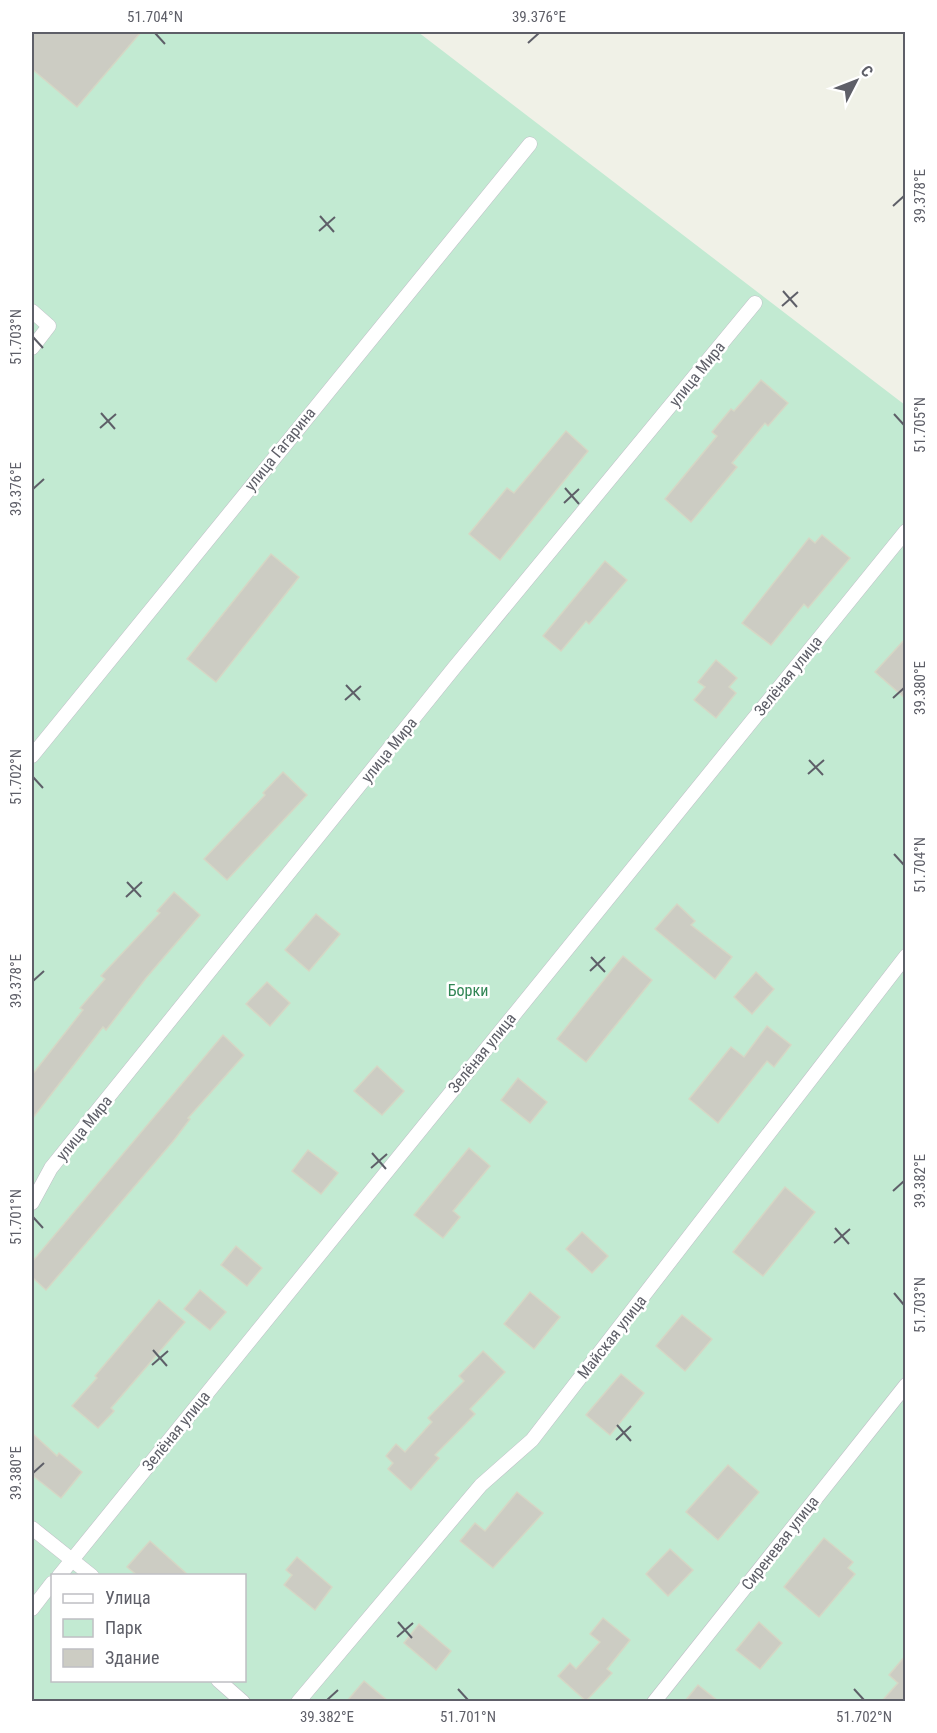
<svg xmlns="http://www.w3.org/2000/svg" width="937" height="1733" font-family="'Roboto Condensed',sans-serif">
<style>
.green{fill:#c2ead2;fill-rule:evenodd}
.building{fill:#ccccc3;stroke:#d5d7c5;stroke-width:1.5}
.lines{fill:none;stroke-linecap:round;stroke-linejoin:round}
.minor-casing{stroke:#bfbec6;stroke-width:15}
.minor{stroke:#fff;stroke-width:14}
.ticks{fill:none;stroke:#5e5f68;stroke-width:2}
.labels{text-anchor:middle;dominant-baseline:central;stroke-width:5;stroke-linejoin:round;paint-order:stroke}
.street-label{font-size:16px;fill:#5e5f68;stroke:#fff}
.park-label{font-size:16px;fill:#308554;stroke:#fff}
.neatline{fill:none;stroke:#5e5f68;stroke-width:2}
.ticks-label{font-size:15px;text-anchor:middle;fill:#5e5f68}
</style>
<rect width="100%" height="100%" fill="#f0f1e7"/>
<path class="green" d="M32,32H418L905,405V1701L32,1702ZM52,1576H244V1680H52Z"/>
<g class="building">
<path d="M32,32H141L77,107L32,69Z"/>
<path d="M761,380L788,403L768,426L765,423L732,463L737,467L691,522L665,499L717,436L712,432L731,409L734,411Z"/>
<path d="M566,431L588,451L500,560L469,534L507,488L514,493Z"/>
<path d="M822,535L850,558L808,608L804,604L771,645L742,623L809,538L815,543Z"/>
<path d="M271,554L299,577L216,682L187,659Z"/>
<path d="M605,561L627,580L589,624L586,621L561,651L543,636Z"/>
<path d="M906,638V699L875,672Z"/>
<path d="M716,660L737,678L729,687L736,693L716,718L694,700L705,687L698,682Z"/>
<path d="M283,772L307,795L227,880L204,859L265,795L263,793Z"/>
<path d="M174,892L200,915L146,978L106,1030L103,1027L32,1119V1075L83,1010L80,1008L105,979L101,976L160,913L157,911Z"/>
<path d="M677,904L695,921L691,925L732,957L715,979L655,929Z"/>
<path d="M316,914L340,934L309,971L285,950Z"/>
<path d="M623,956L652,980L586,1062L557,1039Z"/>
<path d="M756,972L774,989L752,1014L734,997Z"/>
<path d="M267,982L290,1003L270,1026L246,1004Z"/>
<path d="M767,1026L791,1045L774,1067L767,1061L718,1123L689,1099L731,1047L744,1057Z"/>
<path d="M223,1035L244,1055L188,1118L190,1119L174,1140L46,1290L32,1277V1262Z"/>
<path d="M377,1066L404,1091L382,1115L354,1091Z"/>
<path d="M518,1078L547,1102L530,1123L501,1100Z"/>
<path d="M469,1148L490,1166L453,1211L460,1217L443,1238L414,1215Z"/>
<path d="M308,1150L338,1173L321,1194L292,1171Z"/>
<path d="M785,1187L815,1212L763,1276L733,1252Z"/>
<path d="M582,1232L608,1256L592,1273L566,1249Z"/>
<path d="M236,1246L262,1268L247,1286L221,1265Z"/>
<path d="M200,1290L226,1312L210,1330L184,1309Z"/>
<path d="M530,1292L560,1317L534,1349L504,1324Z"/>
<path d="M159,1300L185,1322L111,1408L114,1411L98,1428L72,1406L97,1378L95,1376Z"/>
<path d="M682,1315L712,1339L685,1371L656,1346Z"/>
<path d="M483,1351L505,1372L470,1409L475,1414L435,1455L439,1458L411,1490L388,1469L393,1463L386,1456L396,1444L405,1452L432,1422L428,1418L464,1381L459,1376Z"/>
<path d="M621,1374L644,1393L610,1435L586,1415Z"/>
<path d="M32,1433L57,1456L59,1453L82,1472L61,1498L32,1475Z"/>
<path d="M728,1465L759,1492L718,1540L686,1512Z"/>
<path d="M517,1492L543,1513L493,1568L460,1541L475,1523L485,1531Z"/>
<path d="M824,1538L853,1562L848,1568L855,1574L819,1617L784,1587Z"/>
<path d="M150,1541L188,1575H137L127,1567Z"/>
<path d="M670,1549L693,1570L668,1596L646,1574Z"/>
<path d="M297,1557L332,1587L315,1610L284,1585L292,1575L286,1570Z"/>
<path d="M603,1618L630,1640L607,1669L612,1673L586,1701L558,1676L570,1663L576,1669L600,1642L590,1634Z"/>
<path d="M759,1622L782,1643L760,1669L736,1650Z"/>
<path d="M419,1624L451,1651L436,1670L404,1643Z"/>
<path d="M906,1655V1701H882L898,1683L889,1675Z"/>
<path d="M364,1681L388,1701H347Z"/>
<path d="M698,1685L718,1701H685Z"/>
</g>
<g class="lines">
<defs>
<g id="minor">
<path d="M32,311L49,326L32,348"/>
<path d="M32,756L530,144"/>
<path d="M32,1203L51,1168L454,668L755,303"/>
<path d="M32,1528L92,1576"/>
<path d="M59,1576L906,531"/>
<path d="M32,1609L52,1583"/>
<path d="M218,1680L243,1702"/>
<path d="M298,1702L481,1485L532,1440L906,956"/>
<path d="M654,1702L906,1385"/>
</g>
</defs>
<use href="#minor" class="minor-casing"/>
<use href="#minor" class="minor"/>
</g>
<path class="ticks" d="M155,33L165,44M528,43L539,33M893,206L904,196M320,216L334,232M319,231L335,217M783,291L797,307M782,306L798,292M33,337L43,348M101,413L115,429M894,414L904,425M100,428L116,414M565,488L579,504M33,489L44,479M564,503L579,489M346,685L360,700M893,698L904,688M345,700L361,686M809,760L823,775M808,774L824,760M33,777L43,788M894,854L904,865M127,882L141,897M126,897L142,882M591,957L605,972M590,971L605,957M33,981L44,971M372,1153L386,1169M371,1168L387,1154M893,1191L904,1181M33,1217L43,1228M835,1228L849,1244M834,1243L850,1229M894,1293L904,1305M153,1350L167,1366M152,1365L168,1351M617,1425L631,1441M616,1440L631,1426M33,1473L44,1463M398,1622L412,1638M397,1637L413,1623M458,1689L468,1700M854,1689L864,1700M327,1700L338,1690"/>
<g class="labels">
<g class="street-label">
<text transform="translate(697 374) rotate(-51)">улица Мира</text>
<text transform="translate(280 449) rotate(-51)">улица Гагарина</text>
<text transform="translate(788 676) rotate(-51)">Зелёная улица</text>
<text transform="translate(389 750) rotate(-51)">улица Мира</text>
<text transform="translate(482 1053) rotate(-51)">Зелёная улица</text>
<text transform="translate(84 1128) rotate(-51)">улица Мира</text>
<text transform="translate(612 1337) rotate(-52)">Майская улица</text>
<text transform="translate(176 1431) rotate(-51)">Зелёная улица</text>
<text transform="translate(780 1543) rotate(-52)">Сиреневая улица</text>
</g>
<g class="park-label">
<text x="468" y="990">Борки</text>
</g>
</g>
<rect width="937" height="1733" fill="none" stroke="#ffffff" stroke-width="66"/>
<rect x="51" y="1574" width="195" height="108" fill="#ffffff" stroke="#bfbfc3" stroke-width="1.5"/>
<rect x="63" y="1594" width="30" height="9" fill="#ffffff" stroke="#bfbfc3" stroke-width="1.5"/>
<text x="105" y="1604" font-size="18" fill="#5e5f68">Улица</text>
<rect x="63" y="1619" width="30" height="18" fill="#c2ead2" stroke="#bfbfc3" stroke-width="1.5"/>
<text x="105" y="1634" font-size="18" fill="#5e5f68">Парк</text>
<rect x="63" y="1649" width="30" height="18" fill="#ccccc3" stroke="#bfbfc3" stroke-width="1.5"/>
<text x="105" y="1664" font-size="18" fill="#5e5f68">Здание</text>
<g transform="translate(856 81) rotate(48)" stroke="#ffffff" stroke-width="4.5" paint-order="stroke">
<path d="M0-4.5L10 22L0 15L-10 22Z" fill="#5e5f68"/>
<text y="-9" font-size="16" font-weight="bold" text-anchor="middle" fill="#5e5f68">С</text>
</g>
<rect x="33" y="33" width="871" height="1667" class="neatline"/>
<g class="ticks-label">
<text x="155" y="22">51.704°N</text>
<text x="539" y="22">39.376°E</text>
<text transform="translate(920 196) rotate(-90)" y="5">39.378°E</text>
<text transform="translate(16 337) rotate(-90)" y="5">51.703°N</text>
<text transform="translate(920 425) rotate(-90)" y="5">51.705°N</text>
<text transform="translate(16 489) rotate(-90)" y="5">39.376°E</text>
<text transform="translate(920 688) rotate(-90)" y="5">39.380°E</text>
<text transform="translate(16 777) rotate(-90)" y="5">51.702°N</text>
<text transform="translate(920 865) rotate(-90)" y="5">51.704°N</text>
<text transform="translate(16 981) rotate(-90)" y="5">39.378°E</text>
<text transform="translate(920 1181) rotate(-90)" y="5">39.382°E</text>
<text transform="translate(16 1217) rotate(-90)" y="5">51.701°N</text>
<text transform="translate(920 1305) rotate(-90)" y="5">51.703°N</text>
<text transform="translate(16 1473) rotate(-90)" y="5">39.380°E</text>
<text x="327" y="1722">39.382°E</text>
<text x="468" y="1722">51.701°N</text>
<text x="864" y="1722">51.702°N</text>
</g>
</svg>
